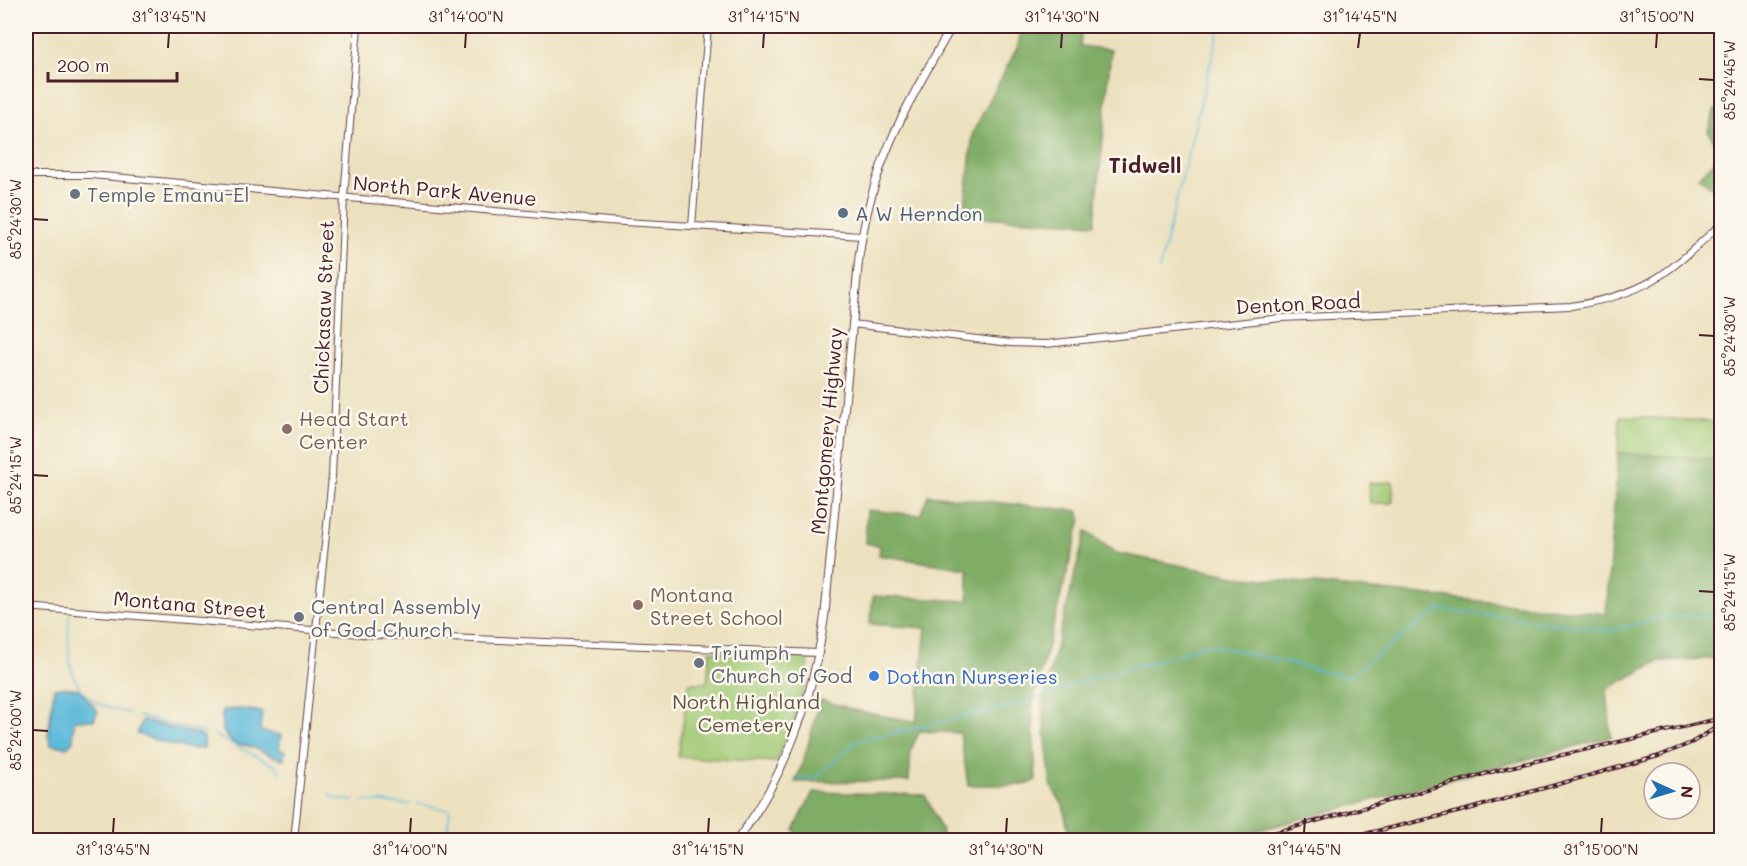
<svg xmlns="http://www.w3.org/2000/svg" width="1747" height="866" font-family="Mali,sans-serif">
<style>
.green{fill:#a1c974;stroke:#767450;stroke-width:1.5}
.forest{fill:#80ad66;stroke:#656648;stroke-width:1.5}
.water{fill:#5bb9da;stroke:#526c82;stroke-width:1.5}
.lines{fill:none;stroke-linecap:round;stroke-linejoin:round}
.stream{stroke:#5bb9da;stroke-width:1.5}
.secondary-casing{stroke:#623c41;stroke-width:8}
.primary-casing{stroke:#623c41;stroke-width:9}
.secondary{stroke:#fff;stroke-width:6}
.primary{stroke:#fff;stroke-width:7}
.rail-casing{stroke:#4a1f2b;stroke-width:4}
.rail{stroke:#fbf7ec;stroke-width:1.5;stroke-dasharray:4.5;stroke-linecap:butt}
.ticks{fill:none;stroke:#4a1f2b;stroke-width:2}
.worship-dot{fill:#6b7280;stroke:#fbf7ec;stroke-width:2}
.service-dot{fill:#5c6f8a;stroke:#fbf7ec;stroke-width:2}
.education-dot{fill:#8d6e63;stroke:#fbf7ec;stroke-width:2}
.shop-dot{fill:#3f7fe0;stroke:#fbf7ec;stroke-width:2}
.labels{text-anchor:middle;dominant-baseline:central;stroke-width:5;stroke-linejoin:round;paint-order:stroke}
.street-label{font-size:20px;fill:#4a1f2b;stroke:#fbf7ec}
.worship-label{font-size:20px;fill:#5b616d;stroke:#fbf7ec;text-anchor:start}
.service-label{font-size:20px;fill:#4e5e75;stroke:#fbf7ec;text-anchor:start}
.education-label{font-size:20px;fill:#785e54;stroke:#fbf7ec;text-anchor:start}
.shop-label{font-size:20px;fill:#366cbe;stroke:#fbf7ec;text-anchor:start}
.park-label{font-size:20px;fill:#645241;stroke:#fbf7ec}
.neighbourhood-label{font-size:21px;font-weight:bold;fill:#4a1f2b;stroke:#fbf7ec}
.neatline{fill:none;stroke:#4a1f2b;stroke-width:2}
.ticks-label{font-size:15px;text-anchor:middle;fill:#4a1f2b}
</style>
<rect width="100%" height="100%" fill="#fbf7ec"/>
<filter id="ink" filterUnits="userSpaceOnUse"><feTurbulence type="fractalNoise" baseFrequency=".0167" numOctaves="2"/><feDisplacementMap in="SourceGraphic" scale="12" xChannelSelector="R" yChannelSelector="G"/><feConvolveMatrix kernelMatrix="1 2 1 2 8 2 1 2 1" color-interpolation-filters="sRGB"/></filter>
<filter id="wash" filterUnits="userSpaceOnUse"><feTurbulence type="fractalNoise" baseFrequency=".008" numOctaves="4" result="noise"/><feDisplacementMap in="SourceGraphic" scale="24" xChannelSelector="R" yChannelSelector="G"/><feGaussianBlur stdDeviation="1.35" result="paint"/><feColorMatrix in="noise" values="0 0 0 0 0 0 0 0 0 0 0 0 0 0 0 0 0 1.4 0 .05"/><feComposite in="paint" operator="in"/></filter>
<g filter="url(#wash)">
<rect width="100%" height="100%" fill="#ece1bf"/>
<g class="green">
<path d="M1620,416L1721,422V460L1618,453Z"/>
<path d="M1393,482V503H1370L1369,483Z"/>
<path d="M710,651L802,656L808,660C813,679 785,742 776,762L678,757L689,683H707Z"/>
</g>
<g class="forest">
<path d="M1022,26H1082L1080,46L1111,50L1095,224L964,216L973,132L1018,46Z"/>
<path d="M1715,109H1722L1719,190L1717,192L1699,177L1715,161L1714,141L1708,131Z"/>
<path d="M1618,453L1721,460L1722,658L1659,661L1607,689L1611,737L1222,840H1070L1063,805L1051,786L1042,703L1086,531L1116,553L1235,576L1606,614Z"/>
<path d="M928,495L1078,511L1081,519L1032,706L1036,781L1023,785H968L960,733L920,731L911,749L909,781L795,782C809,755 810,728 821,700L858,711L916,722L926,628L870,624L873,596L968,601V569L879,555L880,546L865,543L867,510L920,515Z"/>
<path d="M813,792L925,795L941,829L943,840H803L794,830Z"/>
</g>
<g class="water">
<path d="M64,687L78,689L98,711L94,720H74L73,741L67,747L51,745L48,736L54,688Z"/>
<path d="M240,709L262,712L260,731L281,735L279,750L285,751L284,759C272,757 263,752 252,747C246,745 243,746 238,745C223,738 219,726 223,710Z"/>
<path d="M142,720L200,735L204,737V748C191,753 152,739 137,734Z"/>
</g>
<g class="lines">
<g class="stream">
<path d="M1159,270L1218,33"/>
<path d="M69,615C68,643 65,684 94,701C104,708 118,710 130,714"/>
<path d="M138,716L206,733"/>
<path d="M214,735L276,766L280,772"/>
<path d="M795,779L816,778L857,741L1028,702L1094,677L1153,662L1208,644L1348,677L1439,609L1612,631L1660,617L1722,616"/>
<path d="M329,794L336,799L354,801"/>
<path d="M362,801L410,804"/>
<path d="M417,804L450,810L447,832"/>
</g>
</g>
</g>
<g filter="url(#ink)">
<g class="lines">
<defs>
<g id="secondary">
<path d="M26,175H91L608,221L862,236"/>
<path d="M692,226L708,26"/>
<path d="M852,324L1010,343L1046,344L1281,318L1571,306C1648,294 1667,274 1722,223"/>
<path d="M26,607L373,635L819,653"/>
<path d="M294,840L332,477L344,197L358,26"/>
</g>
<path id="primary" d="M737,840C787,774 814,696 825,613L859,257C872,161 906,107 952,26"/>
</defs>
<use href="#secondary" class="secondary-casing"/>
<use href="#primary" class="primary-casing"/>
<use href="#secondary" class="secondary"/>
<use href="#primary" class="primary"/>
<defs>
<g id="rail">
<path d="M1248,840L1506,768L1722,718"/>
<path d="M1338,840L1462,811L1659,756L1691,743L1722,724"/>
</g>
</defs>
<use href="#rail" class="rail-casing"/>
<use href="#rail" class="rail"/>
</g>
</g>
<path class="ticks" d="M168,48L169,33M465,48L466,33M763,48L764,33M1061,48L1062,33M1358,48L1360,33M1656,48L1657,33M1699,79L1714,80M33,219L48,220M1699,335L1714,336M33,475L48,476M1699,591L1714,592M33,730L48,731M113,833L114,818M410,833L411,818M708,833L709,818M1006,833L1007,818M1304,833L1305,818M1601,833L1602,818"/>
<g class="worship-dot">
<circle cx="75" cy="194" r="6"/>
<circle cx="299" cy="617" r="6"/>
<circle cx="699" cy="663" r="6"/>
</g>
<circle class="service-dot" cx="843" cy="213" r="6"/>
<g class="education-dot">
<circle cx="287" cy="429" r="6"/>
<circle cx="638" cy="605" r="6"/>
</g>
<circle class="shop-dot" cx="874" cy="676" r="6"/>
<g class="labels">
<g class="street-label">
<text transform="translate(445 190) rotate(5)">North Park Avenue</text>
<text transform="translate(1298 303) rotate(-3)">Denton Road</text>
<text transform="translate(323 307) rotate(-88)">Chickasaw Street</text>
<text transform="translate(826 431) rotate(-85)">Montgomery Highway</text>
<text transform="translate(190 604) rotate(5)">Montana Street</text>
</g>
<g class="worship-label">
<text x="87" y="194">Temple Emanu-El</text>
<text x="311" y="606">Central Assembly<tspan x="311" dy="23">of God Church</tspan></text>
<text x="711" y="652">Triumph<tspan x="711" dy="23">Church of God</tspan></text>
</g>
<g class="service-label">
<text x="855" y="213">A W Herndon</text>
</g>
<g class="education-label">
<text x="299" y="418">Head Start<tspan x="299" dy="23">Center</tspan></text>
<text x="650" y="594">Montana<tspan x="650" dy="23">Street School</tspan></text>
</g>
<g class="shop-label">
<text x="886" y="676">Dothan Nurseries</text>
</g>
<g class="park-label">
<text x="746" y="701">North Highland<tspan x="746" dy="23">Cemetery</tspan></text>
</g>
<g class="neighbourhood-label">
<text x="1145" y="164">Tidwell</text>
</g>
</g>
<rect width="1747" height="866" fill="none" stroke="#fbf7ec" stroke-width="66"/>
<g transform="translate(1672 791) rotate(94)"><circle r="28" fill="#fbf7ec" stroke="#b4a19f" stroke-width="1.5"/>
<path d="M0-4.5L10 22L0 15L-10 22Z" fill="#1f6fb2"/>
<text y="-9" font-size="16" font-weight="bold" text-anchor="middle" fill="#4a1f2b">N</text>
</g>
<path d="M48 72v9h129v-9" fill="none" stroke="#4a1f2b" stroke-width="3"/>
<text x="57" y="72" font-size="18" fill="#4a1f2b" stroke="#fbf7ec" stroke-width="4.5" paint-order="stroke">200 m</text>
<rect x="33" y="33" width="1681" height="800" class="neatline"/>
<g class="ticks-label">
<text x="169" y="22">31°13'45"N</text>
<text x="466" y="22">31°14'00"N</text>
<text x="764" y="22">31°14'15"N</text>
<text x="1062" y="22">31°14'30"N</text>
<text x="1360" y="22">31°14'45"N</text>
<text x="1657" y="22">31°15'00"N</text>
<text transform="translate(1730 80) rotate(-90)" y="5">85°24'45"W</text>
<text transform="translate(16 219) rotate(-90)" y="5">85°24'30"W</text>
<text transform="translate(1730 336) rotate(-90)" y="5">85°24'30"W</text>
<text transform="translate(16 475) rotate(-90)" y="5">85°24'15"W</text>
<text transform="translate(1730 592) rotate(-90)" y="5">85°24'15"W</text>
<text transform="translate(16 730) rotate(-90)" y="5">85°24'00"W</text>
<text x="113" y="855">31°13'45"N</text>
<text x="410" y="855">31°14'00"N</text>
<text x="708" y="855">31°14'15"N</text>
<text x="1006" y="855">31°14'30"N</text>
<text x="1304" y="855">31°14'45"N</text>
<text x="1601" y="855">31°15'00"N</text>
</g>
</svg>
